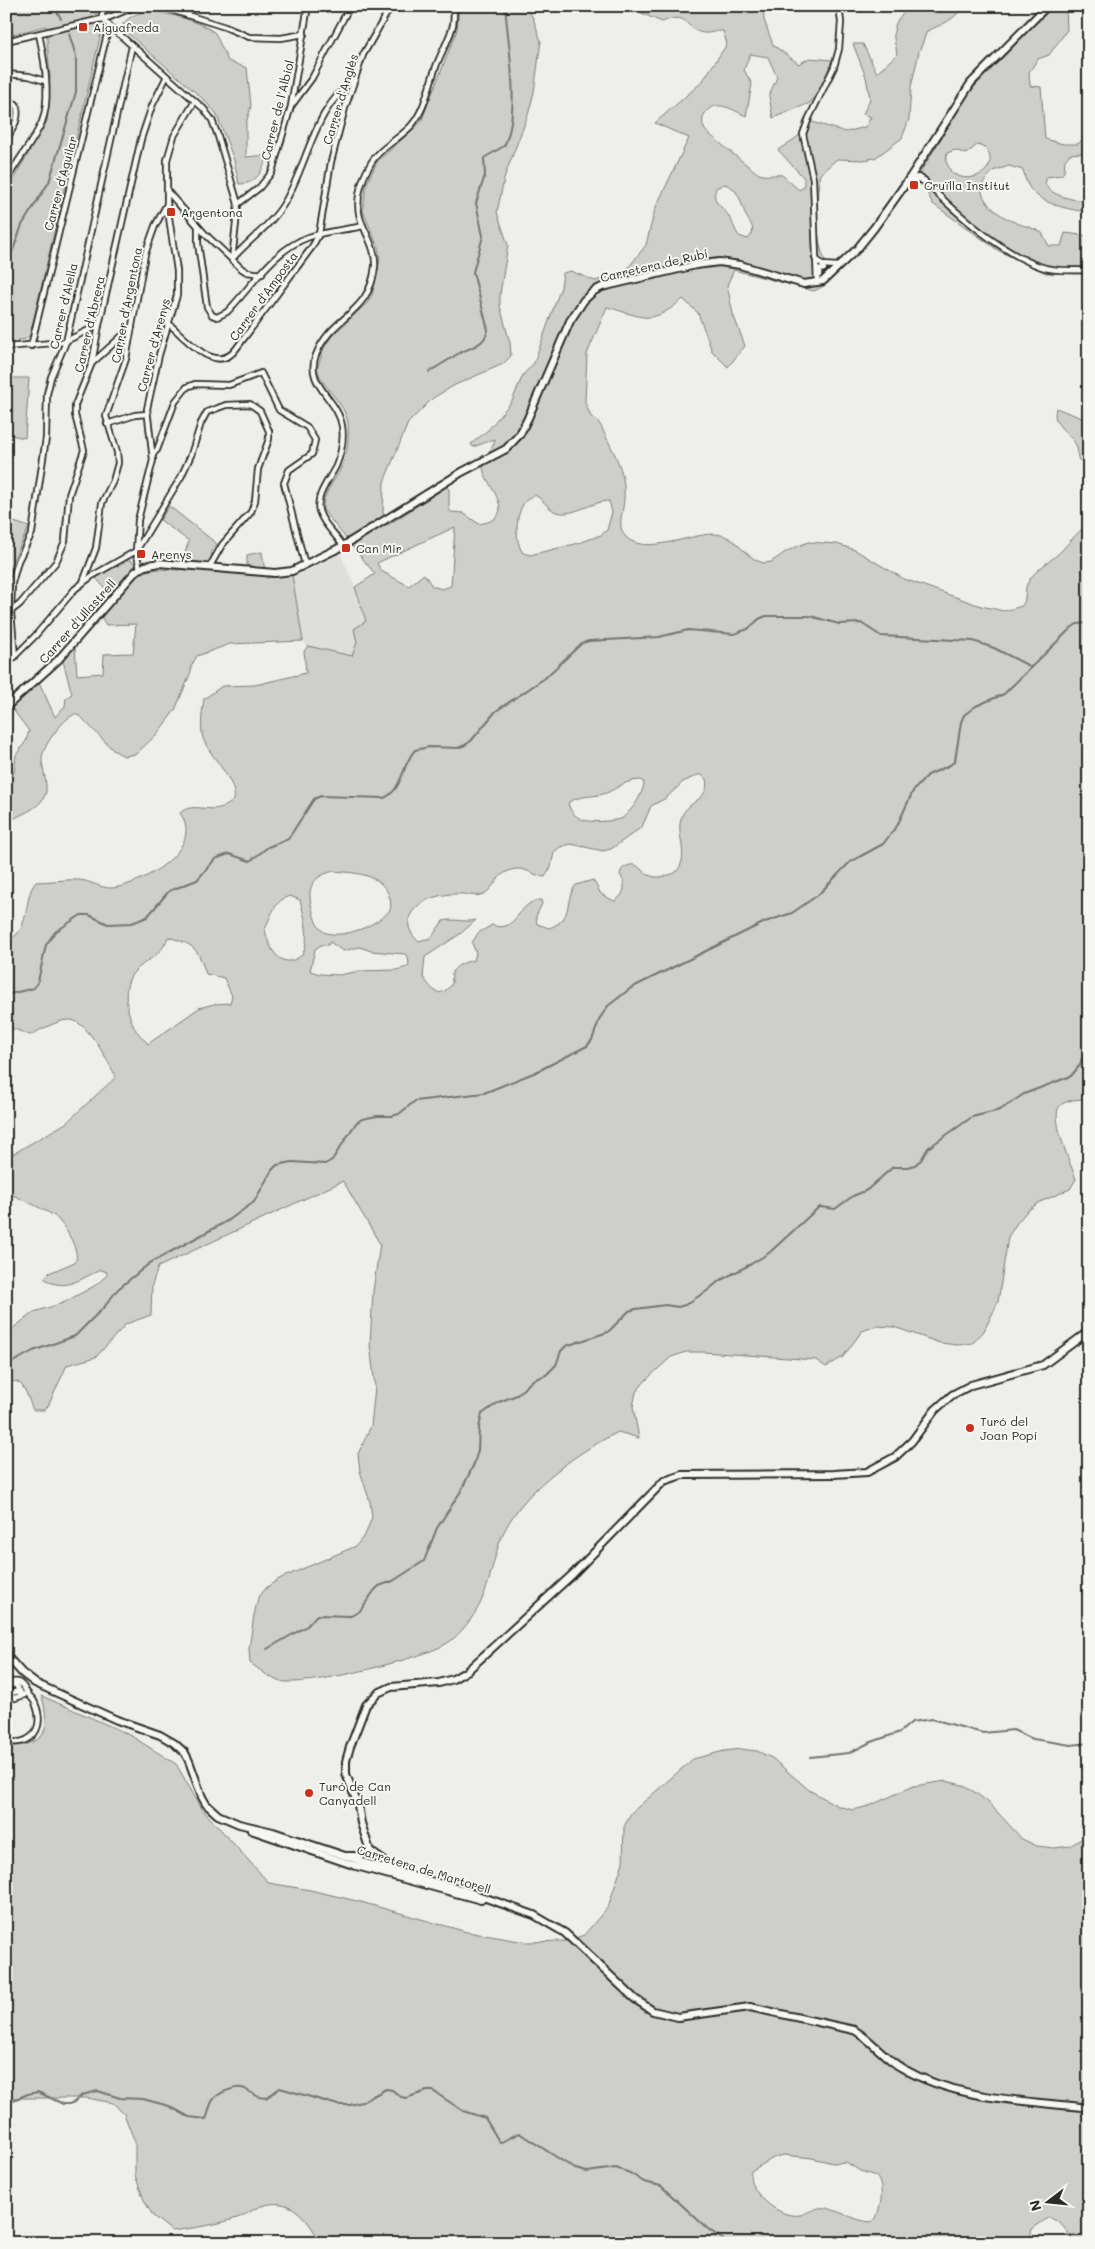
<svg xmlns="http://www.w3.org/2000/svg" width="1095" height="2249" font-family="Mali,sans-serif">
<style>
.built{fill:#dededb}
.green{fill:#cececa;stroke:#7c7c7a;fill-rule:evenodd}
.lines{fill:none;stroke-linecap:round;stroke-linejoin:round}
.stream{stroke:#757573;stroke-width:2}
.street-casing{stroke:#2b2b2b;stroke-width:8}
.secondary-casing{stroke:#2b2b2b;stroke-width:10}
.street{stroke:#f6f6f2;stroke-width:4.5}
.secondary{stroke:#f6f6f2;stroke-width:6}
.poi-dot{fill:#c8321e;stroke:#f6f6f2;stroke-width:2}
.labels{text-anchor:middle;dominant-baseline:central;stroke-width:4;stroke-linejoin:round;paint-order:stroke}
.poi-label{font-size:12px;fill:#2b2b2b;stroke:#f6f6f2;text-anchor:start}
.street-label{font-size:12px;fill:#2b2b2b;stroke:#f6f6f2}
</style>
<rect width="100%" height="100%" fill="#eeeeea"/>
<filter id="ink" filterUnits="userSpaceOnUse"><feTurbulence type="fractalNoise" baseFrequency=".02" numOctaves="2"/><feDisplacementMap in="SourceGraphic" scale="10" xChannelSelector="R" yChannelSelector="G"/><feConvolveMatrix kernelMatrix="1 2 1 2 8 2 1 2 1" color-interpolation-filters="sRGB"/></filter>
<g filter="url(#ink)">
<path class="built" d="M340,553L355,587L366,621L352,656L308,646L303,641L292,575L312,568Z"/>
<g class="green">
<path d="M6,6H98L96,14L101,33L30,335L26,339L6,342V192L47,121L50,77L46,26L6,36Z"/>
<path d="M459,6H526L533,18L541,41L534,92L528,115L505,175L497,212L508,245L500,294V306L510,343L511,356L503,364L455,385L433,398L408,423L384,482L383,513L388,525L446,487L449,489V509L451,512L463,513L479,524C524,517 482,483 483,466C484,452 495,448 495,439L473,447L471,444L488,430L512,401L523,375L534,363L561,287L563,273L571,271L595,281L625,272L646,245L655,209L689,138L655,123L702,82L727,44L723,31C717,30 710,34 704,33C682,30 692,10 662,22L643,14L637,6H763L764,20L773,45L799,64L809,58L832,60L822,85L810,103L773,118L769,96L777,77L768,57L750,54L744,70L752,84L746,116C733,110 714,97 704,115C702,119 702,125 705,130C707,133 755,172 759,174C767,177 774,174 782,175L799,190L804,187V178L778,150L796,138L812,122L846,132L865,127L871,117L863,114L870,99L866,77L853,44H863L877,73L897,54C896,47 893,38 894,31C898,0 937,6 963,6C955,20 941,25 927,31L919,52L911,87L909,119L902,138L875,158L863,160L837,159L820,174C816,197 815,242 826,263C828,268 833,271 836,275L824,286L814,291L734,270L727,285L733,314L745,346L728,367L712,351L698,313L683,299C668,311 655,322 634,315C624,313 617,309 607,307L587,354L585,402L591,417C601,422 601,427 606,437C616,456 626,475 624,498C624,512 615,527 627,538C646,555 691,534 713,534C738,534 741,557 764,563L771,562L787,551L808,542L837,544L855,550L904,579L981,606L1004,611L1022,606C1027,599 1024,592 1027,584C1035,568 1053,561 1064,548C1072,539 1079,531 1089,523V1099C1080,1099 1065,1099 1059,1107C1051,1120 1071,1165 1076,1179L1070,1189L1040,1202L1027,1211L1017,1223L1008,1237L998,1302L984,1331L973,1343L957,1345L940,1343L894,1327L877,1326L862,1331L843,1357L826,1367L816,1360L703,1352H686L671,1357L646,1380L636,1392L633,1407L639,1438L618,1432C576,1453 517,1494 500,1541C488,1576 489,1600 462,1630C455,1638 448,1644 438,1648C413,1660 303,1688 279,1681C269,1678 259,1669 250,1663L249,1649L254,1615L258,1598L267,1587L279,1579L356,1546L366,1533L372,1517L370,1502L360,1471L358,1454L371,1426L375,1387L370,1344L373,1291L380,1244L343,1181L158,1267L152,1285L151,1315L126,1324L96,1357L67,1365L48,1406L44,1410H33C28,1400 23,1371 6,1385V1330L12,1329L34,1312L63,1303L96,1285L107,1275V1272L101,1270C82,1277 64,1294 44,1278L49,1273L75,1262C82,1252 62,1221 53,1215C38,1206 21,1199 6,1192V1158L66,1123L116,1077C109,1063 88,1022 71,1020C59,1019 41,1030 30,1035L6,1026V940C32,934 22,897 36,882C50,882 65,879 78,880C89,880 102,889 112,888C142,885 206,848 180,813C195,799 214,819 234,800C238,781 209,756 203,738C200,726 202,710 204,699L222,686L255,685L306,673L304,651L308,646L352,656L357,642L354,629L366,621L355,587L375,574L323,510C322,493 334,483 341,468C348,454 349,438 348,423C345,402 323,389 317,369L324,348L331,337L367,303L372,295L380,259L378,247L363,211L366,185L377,162L421,122L457,30ZM724,184C739,187 741,204 746,216C750,223 754,226 752,234L748,239L739,236C734,230 733,221 728,215C721,205 711,202 716,188ZM535,495C542,499 547,507 554,511C570,519 592,501 609,501L612,512L607,530L601,535L579,543L530,555L523,553C512,538 516,499 535,495ZM455,527L451,586L442,589L432,586L424,574L409,586L381,571L377,563ZM698,775H702L706,779C711,800 688,800 682,816C674,834 692,857 675,873C668,875 659,879 651,876C641,873 639,861 627,866C622,868 621,870 620,875C627,884 625,896 614,901L601,894L593,880L576,885C563,901 575,919 549,928L537,924L536,916L542,904L541,900C518,900 517,935 492,925L478,933L472,943L476,953L474,960C466,962 458,964 453,971C451,975 452,979 452,983C451,986 450,987 447,989C437,999 429,985 423,977L425,957L460,934L476,920C464,923 454,918 443,921L431,938L418,941C411,935 406,925 410,916C419,897 445,893 464,894C470,895 477,897 483,894C495,890 495,872 516,869C527,868 534,876 545,877L551,867L554,852L560,847L571,844L603,851L611,849L642,827L651,806L666,798L683,782ZM640,780L644,782C644,794 631,812 621,819C602,822 574,827 568,803C577,796 588,797 599,795C616,792 619,781 640,780ZM334,871C354,873 376,873 387,891C390,897 392,904 390,910C378,925 342,940 324,932C317,927 315,920 313,912C306,889 310,877 334,871ZM290,896L300,900C305,918 310,936 303,954C281,974 268,947 265,929C272,915 274,900 290,896ZM168,937C196,945 197,948 206,974L224,978L232,996L230,1003L214,1004L199,1008L148,1044C143,1038 136,1032 133,1025C126,1008 121,984 136,970C150,957 161,956 168,937ZM330,942L343,951L360,947L371,951L405,954L408,957L409,964L407,967L396,970L360,971L339,975L320,974L310,971L315,949L321,945H328Z"/>
<path d="M1054,6H1066L1067,30L1049,55L1038,59L1029,72L1030,86L1041,87L1045,139L1063,144H1078L1087,135L1089,137V156L1081,153L1070,154L1065,160L1064,172L1061,175L1047,177L1045,184C1050,196 1076,201 1089,201V212C1070,210 1038,204 1028,185C1025,181 1025,175 1023,170L1009,166L993,171C989,176 983,181 982,187C980,202 1001,216 1012,221C1022,226 1033,227 1042,233L1049,246H1061L1065,233L1089,236V274L1046,273L999,251L933,204L924,187L921,171L970,92L999,59ZM977,145L985,147C1003,170 969,187 951,172L946,161L947,153L955,150L966,154Z"/>
<path d="M150,11C170,14 199,20 215,33L228,61L247,68L251,106L246,124V157L268,155C262,170 258,184 239,184L234,160L216,113L202,98L125,31L123,24C129,16 140,12 150,11Z"/>
<path d="M6,378H29L25,438L6,434Z"/>
<path d="M1056,408L1082,418L1089,416V466L1079,460C1076,455 1079,450 1076,445C1069,431 1051,426 1056,408Z"/>
<path d="M6,500L8,520L29,527L11,564L7,594Z"/>
<path d="M169,506L217,544L211,551L216,571L247,574V555L262,552L266,578L292,575L303,641L230,644L197,656L191,666V672L175,710L157,734L136,754L124,756L113,750L81,717L75,714C63,719 42,746 42,759C42,771 50,787 44,797C38,810 18,815 6,823V777L14,773L16,755L26,741L29,731L11,707L39,682L55,717L65,706L66,698L72,694L63,661L75,647L77,675L103,673L104,654L133,653L136,624L106,625L97,610L110,594L96,578L128,559L146,571L158,569L179,570L189,541L160,520Z"/>
<path d="M42,1696L128,1734L176,1764L202,1809L269,1883L310,1890L361,1902L467,1932L525,1942L567,1941L584,1935L608,1907L623,1862L624,1827L631,1813L693,1759L724,1751L740,1749L757,1751L772,1758L809,1790L838,1806L853,1810L869,1806L914,1786L946,1781L962,1785L976,1793L989,1803L1022,1839L1037,1846L1054,1848L1070,1846L1089,1834V2243H1077L1060,2223L1049,2217L1032,2229L1029,2243H321C309,2222 294,2197 265,2205C255,2207 247,2215 237,2218C216,2225 193,2228 172,2231L153,2216L144,2200L135,2175V2142L124,2114L113,2103L87,2098H6V1747C46,1744 51,1734 42,1696ZM784,2155L812,2158L833,2163L846,2162L860,2171L876,2176C885,2188 881,2205 876,2218L874,2221C864,2225 838,2210 826,2208C816,2206 809,2213 800,2215C782,2218 761,2201 753,2186C750,2181 750,2176 751,2171L775,2157Z"/>
</g>
<g class="lines">
<g class="stream">
<path d="M22,6H31"/>
<path d="M54,6L61,19"/>
<path d="M6,270L22,225L49,182L76,92V56L69,34"/>
<path d="M429,372C438,366 447,361 456,355C469,347 484,347 488,330L473,272L483,236L476,203L485,175L484,158L504,146C521,113 508,43 505,6"/>
<path d="M6,995L34,988L38,981L46,945L55,932L81,915H89L108,924L132,923L147,917L169,891L197,880L215,859L229,854L250,861L268,847L288,839L314,799L321,796L384,798C403,790 402,764 415,750L429,747L458,748L465,745L471,741L496,711L545,678L582,643L589,641L659,637L688,630L734,634L748,629L759,619L766,616H810L839,624L861,623L881,636L973,641L994,648L1031,667"/>
<path d="M6,1366L33,1351L75,1336L105,1306L118,1289L150,1263L229,1220L254,1202L272,1170L277,1165L292,1162L325,1164L332,1160L356,1123L362,1119L377,1116H392L399,1114L415,1101L484,1093L536,1072L587,1046L592,1040L600,1018L608,1006L631,988L765,922L792,913L818,895L850,862L883,844L897,826L913,791L928,775L950,765L955,761L961,722L964,715L976,706L1004,694L1071,628L1077,624L1089,623"/>
<path d="M267,1649L307,1626L317,1615L351,1616L360,1611L374,1591L379,1586L393,1581L424,1561L437,1528L461,1491L474,1464L478,1450L479,1428L482,1414L499,1402L517,1395L533,1380L546,1375L556,1365L561,1351L566,1346L608,1332L629,1311L636,1309L665,1305L678,1307L685,1305L707,1291L719,1281L751,1264L769,1253L818,1208L821,1207L835,1209L853,1196L867,1190L893,1167H907L915,1165L921,1160L928,1148L972,1117L1000,1110L1024,1094L1071,1076L1080,1065L1082,1058L1089,1054"/>
<path d="M810,1757L849,1753L869,1743L900,1732L912,1722L932,1719L983,1733L1013,1730L1033,1739L1071,1745L1089,1743"/>
<path d="M6,2103L28,2094L38,2092L63,2104H69L74,2102L82,2095L98,2091L120,2098L143,2099L169,2106L189,2117L206,2119C209,2113 209,2106 213,2100C218,2093 236,2085 245,2089C254,2094 254,2097 266,2098L280,2088L338,2105H350L362,2102L386,2089L392,2090L401,2097L406,2098L427,2091H433L463,2111L485,2118L500,2143L519,2133L575,2169L587,2172L616,2168L630,2173L644,2182L661,2186L708,2229L728,2243"/>
</g>
<defs>
<g id="street">
<path d="M159,6L225,27L249,37L281,38L304,34"/>
<path d="M102,19L204,109L212,120L218,136L238,204L232,260"/>
<path d="M102,19V6"/>
<path d="M6,41L110,17L136,6"/>
<path d="M6,74L29,76L45,81"/>
<path d="M6,100L16,104C21,118 13,128 6,140"/>
<path d="M292,105L312,78L350,6"/>
<path d="M924,181C955,212 1000,253 1042,267C1056,272 1075,270 1089,270"/>
<path d="M6,182C16,161 33,143 42,122C51,99 44,57 39,34"/>
<path d="M167,191L205,234L242,269L247,272L262,274"/>
<path d="M238,204L259,188L272,172L291,106L308,6"/>
<path d="M198,227V243L207,307L212,315L217,317L227,312C252,286 274,249 309,237C326,231 345,230 363,226"/>
<path d="M233,258C249,240 270,226 283,205C308,166 313,107 355,80"/>
<path d="M815,258L822,265L838,266"/>
<path d="M819,275V270L824,269"/>
<path d="M817,283L813,179L803,134L809,118L834,67L839,49L841,22L839,6"/>
<path d="M169,324C187,339 216,376 236,349L312,247L319,234L331,162L345,108L363,55L391,6"/>
<path d="M31,346L109,26"/>
<path d="M6,347L64,342L99,325"/>
<path d="M92,363L132,327"/>
<path d="M107,424L135,415L147,414"/>
<path d="M153,454L157,450L175,402L187,387L195,384L229,385L261,373L279,410L307,427L315,440L312,454L289,470L284,483L305,565"/>
<path d="M343,546C336,534 323,525 319,511C315,496 329,480 336,466C341,454 344,439 342,426C338,399 304,384 316,355C332,314 370,316 375,266C376,250 368,238 362,223C354,205 360,182 370,165C378,149 399,139 411,126C426,109 429,84 437,64C442,51 450,38 453,25C454,19 454,13 454,6"/>
<path d="M140,569L136,551L138,520L153,460L147,409L159,355L177,295V271L167,204V160L174,136L195,101"/>
<path d="M83,582L96,548L102,503L113,481L118,463L117,452L106,416L126,359L145,254L155,226L167,204"/>
<path d="M6,615L20,604L56,562L65,541L69,495L84,450L75,415V405L92,363L99,325L141,139L152,106L166,78"/>
<path d="M15,657L11,612L12,583L18,561L32,533L46,438L47,394L51,377L66,342L132,46"/>
<path d="M6,665L35,636L75,589L92,576L136,551L181,477L191,455L201,423L207,412L226,405L250,404L260,411L269,431V439L258,469L255,501L251,512L222,545L210,566"/>
<path d="M6,1683C10,1682 14,1681 18,1682C24,1685 25,1690 28,1694C30,1697 34,1699 35,1703C45,1727 33,1747 6,1741"/>
<path d="M6,1684L16,1685L20,1693L24,1695"/>
<path d="M6,1694L20,1691"/>
<path d="M6,1696L15,1698L24,1695"/>
</g>
<g id="secondary">
<path d="M909,179L918,178L924,181"/>
<path d="M6,707L58,660L136,571L145,566L159,563L275,573L292,571L343,546L462,472L506,449L520,434L528,418L570,321L584,300L594,291L602,287L696,265L719,262L740,265L804,284L823,281L857,249L874,228L909,179L971,83L1047,6"/>
<path d="M6,1655L22,1673L35,1683L117,1720L160,1735L174,1743L185,1753L189,1761L202,1797L206,1804L218,1815L239,1824L273,1832L369,1864L463,1890L534,1915L565,1933L635,1999L653,2011L678,2017L750,2007L854,2030C872,2040 884,2058 902,2068C959,2101 1026,2100 1089,2108"/>
<path d="M251,1830L353,1865L481,1900"/>
<path d="M347,1856H360L370,1851"/>
<path d="M394,1868L370,1851L361,1823L358,1805L346,1774V1761L350,1747L366,1705L378,1693L391,1687L439,1683L453,1679L467,1671L573,1574L664,1481L682,1475L834,1474L867,1472L895,1457L912,1441L935,1410L952,1395L971,1385L1043,1365L1089,1331"/>
</g>
</defs>
<use href="#street" class="street-casing"/>
<use href="#secondary" class="secondary-casing"/>
<use href="#street" class="street"/>
<use href="#secondary" class="secondary"/>
</g>
</g>
<g class="poi-dot">
<rect x="78" y="22" width="10" height="10" rx="2.5"/>
<rect x="909" y="180" width="10" height="10" rx="2.5"/>
<rect x="166" y="207" width="10" height="10" rx="2.5"/>
<rect x="341" y="543" width="10" height="10" rx="2.5"/>
<rect x="136" y="549" width="10" height="10" rx="2.5"/>
<circle cx="970" cy="1428" r="5"/>
<circle cx="309" cy="1793" r="5"/>
</g>
<g class="labels">
<g class="poi-label">
<text x="93" y="27">Aiguafreda</text>
<text x="924" y="185">Cruïlla Institut</text>
<text x="181" y="212">Argentona</text>
<text x="356" y="548">Can Mir</text>
<text x="151" y="554">Arenys</text>
<text x="980" y="1421">Turó del<tspan x="980" dy="14">Joan Popí</tspan></text>
<text x="319" y="1786">Turó de Can<tspan x="319" dy="14">Canyadell</tspan></text>
</g>
<g class="street-label">
<text transform="translate(340 99) rotate(-73)">Carrer d'Anglès</text>
<text transform="translate(277 110) rotate(-76)">Carrer de l'Albiol</text>
<text transform="translate(60 183) rotate(-75)">Carrer d'Aguilar</text>
<text transform="translate(654 265) rotate(-13)">Carretera de Rubí</text>
<text transform="translate(263 296) rotate(-54)">Carrer d'Amposta</text>
<text transform="translate(126 305) rotate(-79)">Carrer d'Argentona</text>
<text transform="translate(63 306) rotate(-77)">Carrer d'Alella</text>
<text transform="translate(89 324) rotate(-77)">Carrer d'Abrera</text>
<text transform="translate(153 345) rotate(-75)">Carrer d'Arenys</text>
<text transform="translate(77 621) rotate(-48)">Carrer d'Ullastrell</text>
<text transform="translate(424 1869) rotate(17)">Carretera de Martorell</text>
</g>
</g>
<rect width="1095" height="2249" fill="none" stroke="#f6f6f2" stroke-width="25"/>
<rect x="12" y="12" width="1070" height="2224" fill="none" stroke="#2b2b2b" stroke-width="2" filter="url(#ink)"/>
<g transform="translate(1048 2202) rotate(254)" stroke="#f6f6f2" stroke-width="4" paint-order="stroke">
<path d="M0-4L9 19L0 12L-9 19Z" fill="#2b2b2b"/>
<text y="-8" font-size="14" font-weight="bold" text-anchor="middle" fill="#2b2b2b">N</text>
</g>
</svg>
